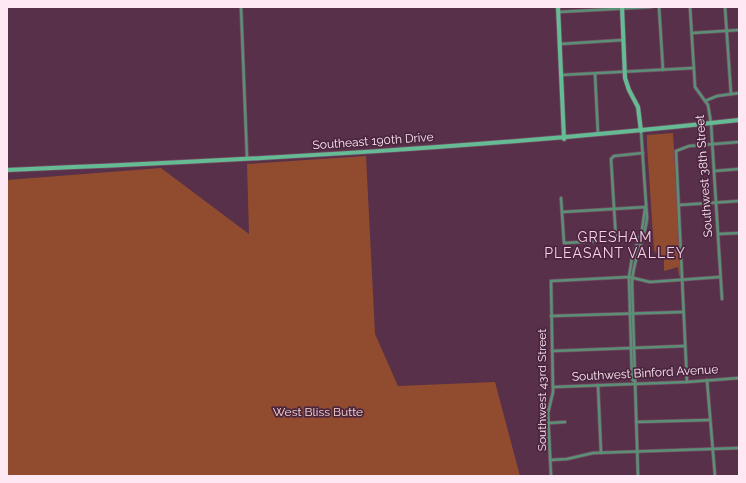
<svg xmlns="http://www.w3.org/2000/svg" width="746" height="483" font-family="Raleway,sans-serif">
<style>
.green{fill:#914c2f}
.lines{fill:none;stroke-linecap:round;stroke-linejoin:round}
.street-casing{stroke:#724d64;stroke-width:4}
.secondary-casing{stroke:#724d64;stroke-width:5.5}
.street{stroke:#5b8f76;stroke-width:2.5}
.secondary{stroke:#65bc94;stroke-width:4}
.labels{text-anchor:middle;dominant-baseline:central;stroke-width:3.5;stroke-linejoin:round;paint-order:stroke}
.street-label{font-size:12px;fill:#fde8f4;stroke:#4c253e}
.park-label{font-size:12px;fill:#f8dacf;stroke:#4c253e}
.quarter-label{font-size:14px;letter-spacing:1px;fill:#f9d0e8;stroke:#4c253e}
</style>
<rect width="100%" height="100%" fill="#583049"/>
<g class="green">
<path d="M673,133L682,275L679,276L678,267L664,271V259H661V254L656,253L654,250L647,145V135Z"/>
<path d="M366,156L375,334L398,386L495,382L520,476H7V180L161,168L249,234L247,164Z"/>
</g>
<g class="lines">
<defs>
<g id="street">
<path d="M241,7L247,158"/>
<path d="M659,7L663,70"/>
<path d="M690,7L695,87L708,105L711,123L722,299"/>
<path d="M725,7L731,94"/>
<path d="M558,12L651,7"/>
<path d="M692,33L739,30"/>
<path d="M560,44L623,40"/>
<path d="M595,74L598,134"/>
<path d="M561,75L694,68"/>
<path d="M705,101L717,96L739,93"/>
<path d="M714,171L739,169"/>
<path d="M561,198L564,243L616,240L611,159L614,156L643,153"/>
<path d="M679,205L739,201"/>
<path d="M562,212L646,207"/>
<path d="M718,234L739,233"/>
<path d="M551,316L683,312"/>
<path d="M552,351L685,346"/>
<path d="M707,380L715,476"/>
<path d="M634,381L632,379L629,277L632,258L642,230L645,209"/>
<path d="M687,382L676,151L689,146L739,142"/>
<path d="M598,385L601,453"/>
<path d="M553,387L687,382L739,378"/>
<path d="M636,422L710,420"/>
<path d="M549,423L565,422"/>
<path d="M550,460L567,459L593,453L739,448"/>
<path d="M551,476L548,413L553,392L551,281L629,277L650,282L720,277"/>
<path d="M638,476L632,283C633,257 645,241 647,218L641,131"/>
</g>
<g id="secondary">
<path d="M558,7L564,139"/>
<path d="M622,7L625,78L629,90L638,107L641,131"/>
<path d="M7,170C251,160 496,147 739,120"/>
</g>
</defs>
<use href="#street" class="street-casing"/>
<use href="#secondary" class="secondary-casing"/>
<use href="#street" class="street"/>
<use href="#secondary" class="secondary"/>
</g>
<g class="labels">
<g class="street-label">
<text transform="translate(373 141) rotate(-4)">Southeast 190th Drive</text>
<text transform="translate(704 176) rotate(-94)">Southwest 38th Street</text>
<text transform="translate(645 373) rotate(-3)">Southwest Binford Avenue</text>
<text transform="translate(542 390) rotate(-90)">Southwest 43rd Street</text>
</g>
<g class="park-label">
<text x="318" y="412">West Bliss Butte</text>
</g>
<g class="quarter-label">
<text x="615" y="237">GRESHAM<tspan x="615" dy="16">PLEASANT VALLEY</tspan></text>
</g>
</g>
<rect width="746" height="483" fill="none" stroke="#fde8f4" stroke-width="16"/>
</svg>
